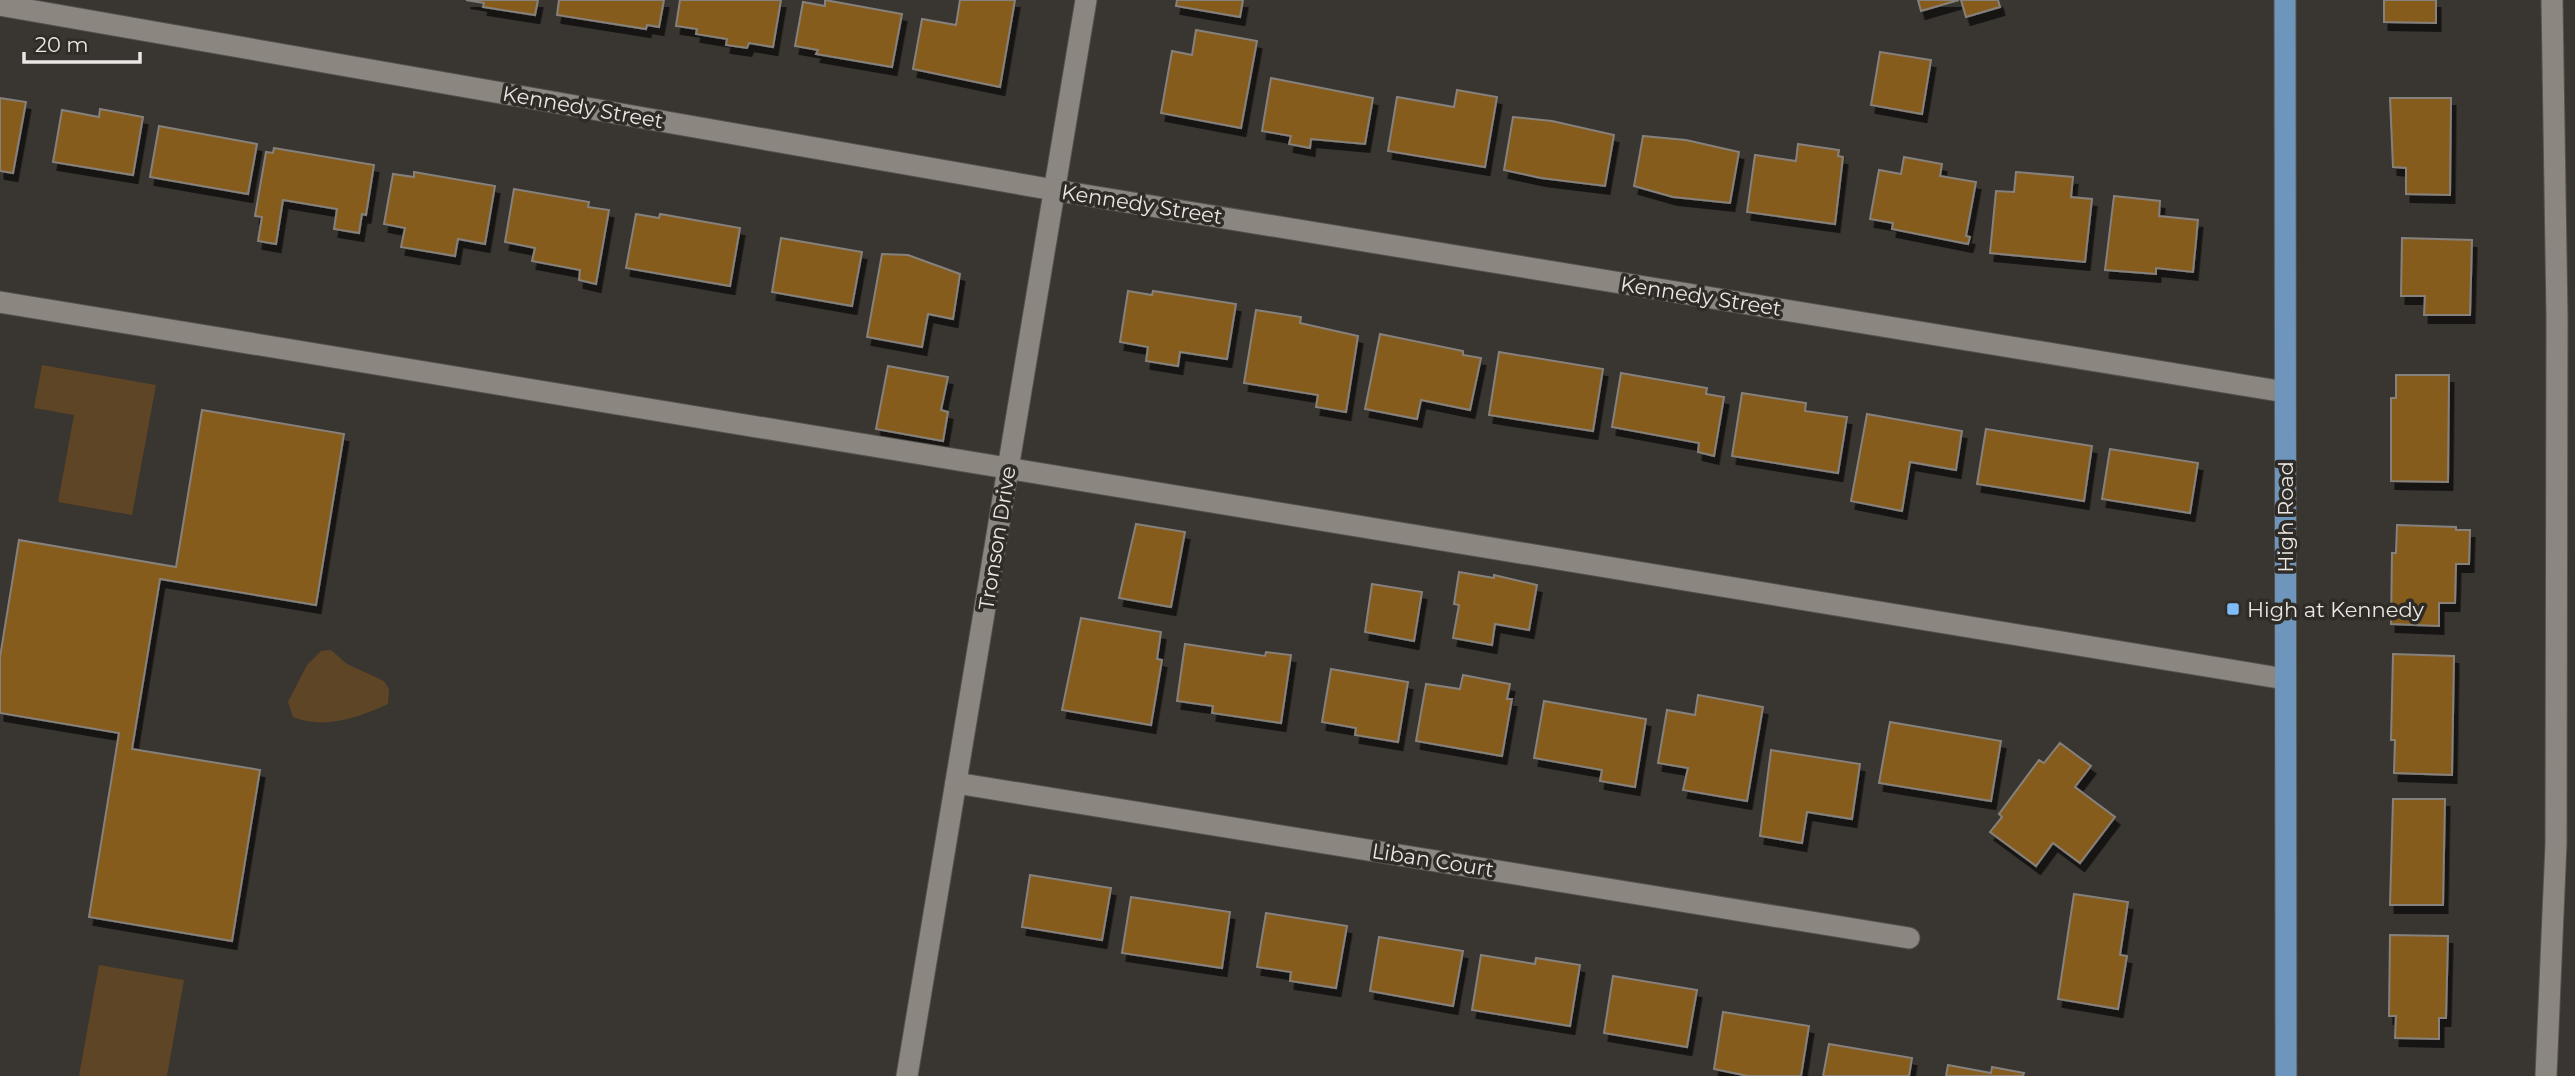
<svg xmlns="http://www.w3.org/2000/svg" width="2575" height="1076" font-family="Montserrat,sans-serif">
<style>
.green{fill:#5e4526}
.building{fill:#865b1f;stroke:#86817b;stroke-width:2;filter:url(#shadow)}
.lines{fill:none;stroke-linecap:round;stroke-linejoin:round}
.minor-casing{stroke:#55514d;stroke-width:23}
.major-casing{stroke:#55514d;stroke-width:23}
.minor{stroke:#8b8680;stroke-width:21}
.major{stroke:#6e96bd;stroke-width:21}
.poi-dot{fill:#7fbdfa;stroke:#2f2b26;stroke-width:2.5}
.labels{text-anchor:middle;dominant-baseline:central;stroke-width:7;stroke-linejoin:round;paint-order:stroke}
.street-label{font-size:21px;fill:#eae7e4;stroke:#2f2b26}
.poi-label{font-size:21px;fill:#eae7e4;stroke:#2f2b26;text-anchor:start}
</style>
<defs>
<filter id="shadow"><feDropShadow dx="4.5" dy="8" stdDeviation="0" flood-color="#0009"/></filter>
</defs>
<rect width="100%" height="100%" fill="#393530"/>
<g class="green">
<path d="M42,365L156,385L132,515L58,502L74,415L34,408Z"/>
<path d="M331,650L347,664L384,681L389,689L388,704C360,717 324,730 293,717L288,702L307,665L321,651Z"/>
<path d="M99,965L184,980L167,1076H79Z"/>
</g>
<g class="building">
<path d="M466,0H538L535,15L483,7L484,3Z"/>
<path d="M559,0H664L659,27L647,25L646,29L557,15Z"/>
<path d="M680,0H781L773,47L749,43L747,48L726,45L727,39L696,34L697,29L676,26Z"/>
<path d="M825,0L902,14L892,67L816,54L818,50L795,46L803,2L825,6Z"/>
<path d="M960,0H1015L1000,87L913,69L922,19L956,25Z"/>
<path d="M1177,0H1243L1240,17L1176,6Z"/>
<path d="M1918,0H1959L1921,11Z"/>
<path d="M1961,0H1998L2000,7L1966,17Z"/>
<path d="M2384,0H2436V23L2384,22Z"/>
<path d="M1196,30L1257,41L1241,128L1161,113L1172,51L1192,55Z"/>
<path d="M1880,52L1931,60L1922,114L1871,105Z"/>
<path d="M1271,78L1373,98L1365,144L1311,139L1310,148L1289,144L1291,136L1262,131Z"/>
<path d="M1457,90L1497,97L1485,167L1388,151L1397,97L1454,107Z"/>
<path d="M0,98L26,102L13,173L0,171Z"/>
<path d="M2390,98H2451L2450,195L2406,194V168L2393,167Z"/>
<path d="M100,109L143,117L133,175L53,162L62,110L99,117Z"/>
<path d="M1513,117L1552,121L1614,135L1605,186L1541,178L1504,170Z"/>
<path d="M159,126L257,144L248,194L150,177Z"/>
<path d="M1643,136L1686,140L1739,152L1730,203L1673,197L1634,186Z"/>
<path d="M1798,144L1839,150L1838,156L1843,157L1835,224L1747,212L1755,155L1796,161Z"/>
<path d="M274,148L374,165L366,215L362,214L359,233L334,229L337,209L283,200L276,244L258,241L262,217L255,216L266,152L273,153Z"/>
<path d="M1904,157L1942,164L1940,176L1976,182L1966,236L1970,237L1968,244L1892,229L1893,223L1870,219L1879,170L1901,174Z"/>
<path d="M414,172L495,186L485,244L458,239L455,256L401,247L405,228L384,224L393,174L414,177Z"/>
<path d="M2016,172L2073,177L2071,197L2092,199L2085,262L1990,253L1996,191L2014,192Z"/>
<path d="M514,189L589,202L588,207L609,210L596,284L579,280L580,270L532,261L535,248L505,242Z"/>
<path d="M2114,196L2160,201L2159,216L2198,220L2193,272L2156,268V274L2105,270Z"/>
<path d="M636,214L659,218L660,214L740,228L730,286L626,268Z"/>
<path d="M781,238L862,252L852,306L772,292Z"/>
<path d="M2402,238L2472,240L2470,315H2424L2425,296H2401Z"/>
<path d="M882,254L908,255L960,274L953,319L928,314L922,347L867,337Z"/>
<path d="M1128,291L1152,295L1153,291L1236,304L1227,359L1180,352L1178,366L1146,361L1148,347L1120,342Z"/>
<path d="M1256,310L1301,317L1300,323L1358,336L1346,412L1316,407L1318,395L1244,383Z"/>
<path d="M1380,334L1463,351V355L1481,358L1470,410L1421,400L1417,419L1365,409Z"/>
<path d="M1499,352L1603,369L1593,431L1489,415Z"/>
<path d="M888,366L948,377L941,410L948,412L943,441L876,429Z"/>
<path d="M1621,373L1707,388L1706,394L1724,397L1714,456L1698,452L1699,443L1612,427Z"/>
<path d="M2396,375H2449L2448,482L2391,481V398H2396Z"/>
<path d="M1742,393L1806,403L1805,411L1847,417L1838,473L1732,456Z"/>
<path d="M202,410L344,434L316,605L160,579L132,749L260,770L232,941L89,917L119,733L0,713V657L19,540L176,567Z"/>
<path d="M1867,414L1962,431L1956,470L1910,462L1902,511L1851,501Z"/>
<path d="M1986,429L2092,446L2084,501L1977,484Z"/>
<path d="M2110,449L2198,463L2190,513L2102,499Z"/>
<path d="M1136,524L1185,532L1171,607L1119,598Z"/>
<path d="M2397,525L2456,527V530H2470L2469,564H2456L2455,603H2439V626L2391,624L2392,553H2396Z"/>
<path d="M1459,572L1494,578V575L1537,585L1529,630L1495,624L1492,645L1453,638L1459,605L1454,604Z"/>
<path d="M1372,584L1422,592L1414,641L1365,632Z"/>
<path d="M1081,618L1161,632L1157,659L1162,660L1151,725L1062,710Z"/>
<path d="M1185,644L1265,656L1266,652L1291,655L1281,723L1212,713L1213,706L1177,701Z"/>
<path d="M2393,654L2454,656L2452,775L2394,773L2395,740H2391Z"/>
<path d="M1331,669L1408,682L1398,742L1355,735L1356,728L1322,722Z"/>
<path d="M1463,675L1510,684L1507,699H1512L1502,756L1416,741L1426,684L1460,689Z"/>
<path d="M1698,695L1763,707L1747,801L1683,790L1688,768L1658,763L1667,710L1695,715Z"/>
<path d="M1544,701L1646,719L1635,787L1600,781L1602,770L1534,758Z"/>
<path d="M1890,722L2001,741L1991,801L1879,783Z"/>
<path d="M2060,743L2091,766L2075,787L2115,817L2080,863L2053,843L2036,866L1990,832L2002,817L1999,814L2039,760L2044,763Z"/>
<path d="M1771,750L1860,764L1852,819L1807,812L1802,843L1760,836Z"/>
<path d="M2393,799H2445L2443,905H2390Z"/>
<path d="M1030,875L1111,888L1102,940L1022,927Z"/>
<path d="M2074,894L2128,902L2120,955L2127,956L2118,1009L2058,999Z"/>
<path d="M1131,897L1230,912L1222,968L1122,953Z"/>
<path d="M1266,913L1347,926L1336,988L1290,981L1291,972L1257,967Z"/>
<path d="M2390,935L2448,936L2446,1018H2439V1039L2395,1038L2396,1016H2389Z"/>
<path d="M1379,937L1463,951L1453,1006L1370,991Z"/>
<path d="M1481,955L1535,964L1536,958L1580,965L1570,1026L1472,1010Z"/>
<path d="M1613,976L1697,990L1687,1047L1604,1033Z"/>
<path d="M1723,1012L1809,1026L1801,1076H1748L1714,1069Z"/>
<path d="M1829,1044L1912,1058L1909,1076H1823Z"/>
<path d="M1948,1065L1991,1073L1992,1067L2024,1073L2023,1076H1946Z"/>
</g>
<g class="lines">
<defs>
<g id="minor">
<path d="M0,5L1054,190L2285,392"/>
<path d="M0,302L2285,679"/>
<path d="M956,783L1909,938"/>
<path d="M907,1076L1086,0"/>
<path d="M2546,1076L2556,844L2557,317L2552,0"/>
</g>
<path id="major" d="M2285,0L2286,1076"/>
</defs>
<use href="#minor" class="minor-casing"/>
<use href="#major" class="major-casing"/>
<use href="#minor" class="minor"/>
<use href="#major" class="major"/>
</g>
<rect class="poi-dot" x="2226" y="602" width="14" height="14" rx="3.5"/>
<g class="labels">
<g class="street-label">
<text transform="translate(583 107) rotate(10)">Kennedy Street</text>
<text transform="translate(1142 204) rotate(9)">Kennedy Street</text>
<text transform="translate(1701 296) rotate(9)">Kennedy Street</text>
<text transform="translate(2285 517) rotate(-90)">High Road</text>
<text transform="translate(997 538) rotate(-81)">Tronson Drive</text>
<text transform="translate(1433 860) rotate(9)">Liban Court</text>
</g>
<g class="poi-label">
<text x="2247" y="609">High at Kennedy</text>
</g>
</g>
<path d="M24 52v10h116v-10" fill="none" stroke="#eae7e4" stroke-width="3.5"/>
<text x="35" y="52" font-size="21" fill="#eae7e4" stroke="#2f2b26" stroke-width="5" paint-order="stroke">20 m</text>
</svg>
